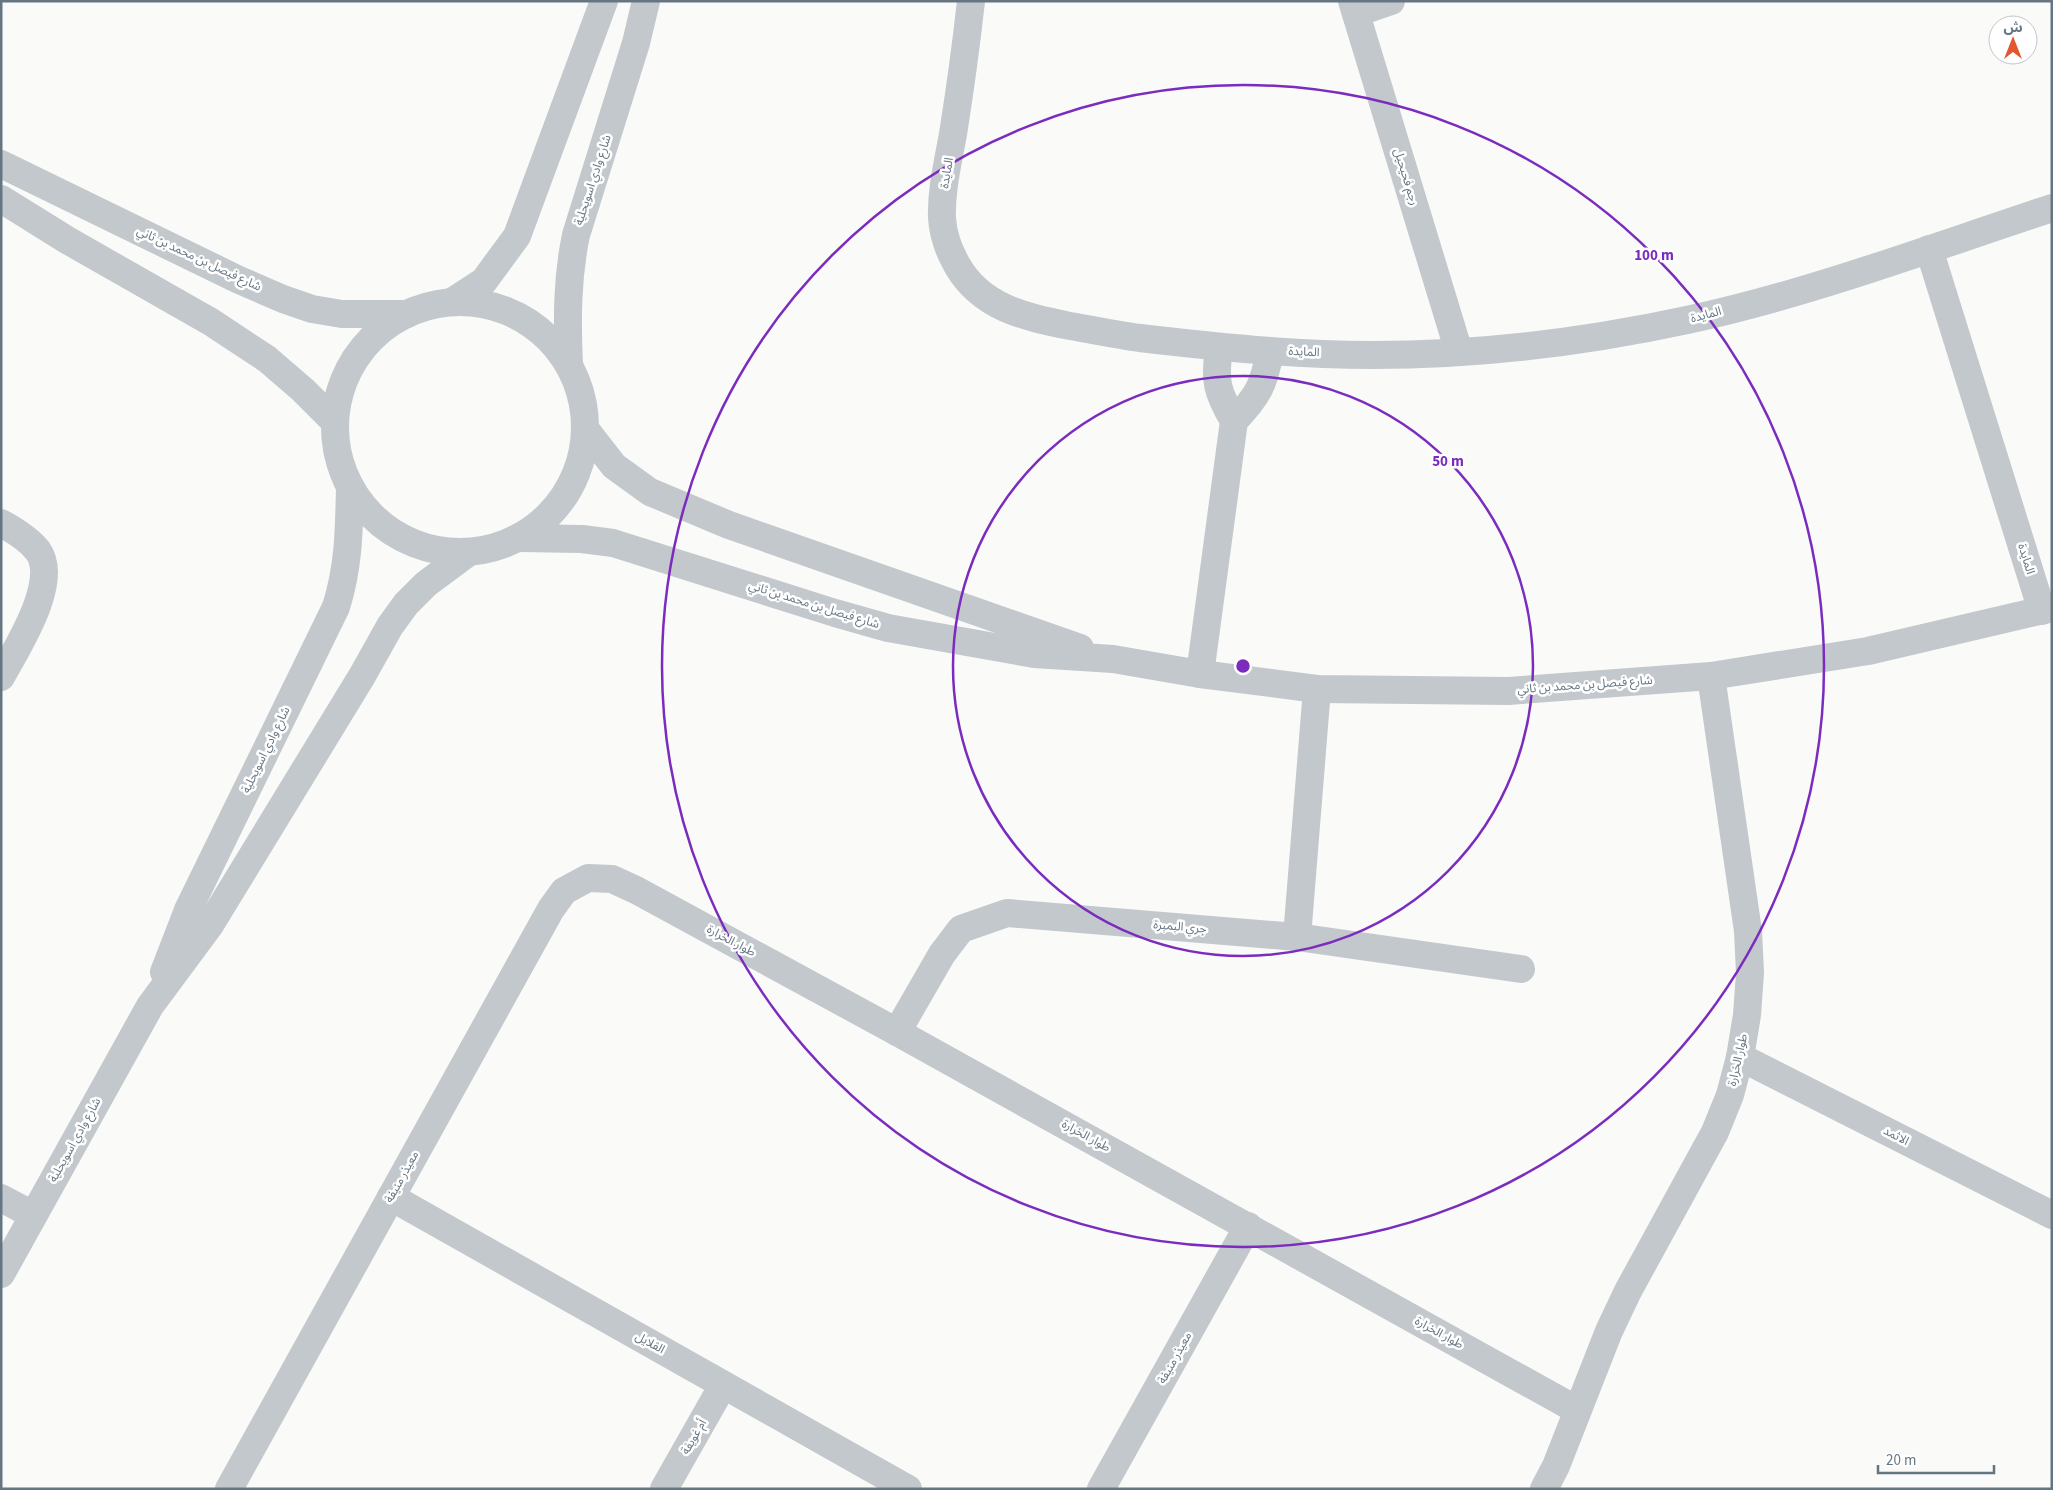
<svg xmlns="http://www.w3.org/2000/svg" width="2053" height="1490" font-family="'Source Sans 3','Noto Sans Arabic',sans-serif">
<style>
.lines{fill:none;stroke-linecap:round;stroke-linejoin:round}
.minor{stroke:#c3c8cc;stroke-width:28}
.ring{fill:none;stroke:#7b2cbf;stroke-width:2.5}
.labels{text-anchor:middle;dominant-baseline:central;stroke-width:5;stroke-linejoin:round;paint-order:stroke}
.street-label{font-size:12px;fill:#657683;stroke:#fff}
.centre{fill:#7b2cbf;stroke:#fff;stroke-width:2.5}
.ring-label{font-size:15px;text-anchor:middle;font-weight:bold;fill:#7b2cbf;stroke:#fff;stroke-width:5;stroke-linejoin:round;paint-order:stroke}
</style>
<rect width="100%" height="100%" fill="#fafaf8"/>
<g class="lines">
<g class="minor">
<path d="M971,1C966,46 960,90 953,134C948,162 941,190 942,218C943,234 949,251 957,265C981,308 1026,317 1070,326C1094,330 1117,335 1140,338C1217,347 1295,355 1372,355C1477,355 1585,342 1687,320C1809,294 1933,247 2052,208"/>
<path d="M1352,1L1459,352"/>
<path d="M1356,13L1391,1"/>
<path d="M1,164L239,280L283,299L312,309L342,314H407"/>
<path d="M1,199L67,240L211,322L267,359L303,390L335,422"/>
<path d="M1929,249L2042,611"/>
<circle cx="460" cy="427" r="125"/>
<path d="M452,302L484,281L517,236L604,1"/>
<path d="M1219,348C1214,381 1217,392 1234,421"/>
<path d="M569,364C567,320 567,278 576,235L636,43L646,1"/>
<path d="M586,430L614,466L650,492L729,525L1080,648"/>
<path d="M1,523C14,530 29,539 38,551C60,582 16,649 1,677"/>
<path d="M519,538L582,539L613,543L835,613L888,628L1034,654L1113,659L1200,674L1317,689L1508,691L1711,676L1868,651L2052,608"/>
<path d="M1200,674L1234,421C1258,396 1264,385 1270,351"/>
<path d="M1297,937L1317,689"/>
<path d="M164,972L188,910L336,607C349,566 349,529 350,487"/>
<path d="M897,1032L942,954L961,929L1007,913L1297,937L1521,969"/>
<path d="M1740,1057L2052,1215"/>
<path d="M391,1197L908,1489"/>
<path d="M1,1198L33,1215"/>
<path d="M1,1274L150,1006L210,925L362,676L390,626L406,604L426,584L469,552"/>
<path d="M229,1489L551,909L564,891L588,878L612,879L636,890L897,1032L1577,1410"/>
<path d="M664,1489L723,1385"/>
<path d="M1101,1489L1248,1226"/>
<path d="M1544,1489L1556,1466L1609,1331L1628,1291L1715,1132L1730,1095L1740,1057L1747,1015L1750,973L1748,931L1711,676"/>
</g>
</g>
<g class="ring">
<circle cx="1243" cy="666" r="290"/>
<circle cx="1243" cy="666" r="581"/>
</g>
<g class="labels">
<g class="street-label">
<text transform="translate(947 173) rotate(-81)">المايدة</text>
<text transform="translate(1406 177) rotate(73)">رجم فحيحيل</text>
<text transform="translate(593 180) rotate(-72)">شارع وادي اسويحلية</text>
<text transform="translate(199 259) rotate(25)">شارع فيصل بن محمد بن ثاني</text>
<text transform="translate(1706 315) rotate(-15)">المايدة</text>
<text transform="translate(1304 352) rotate(3)">المايدة</text>
<text transform="translate(2026 559) rotate(73)">المايدة</text>
<text transform="translate(814 605) rotate(17)">شارع فيصل بن محمد بن ثاني</text>
<text transform="translate(1585 685) rotate(-4)">شارع فيصل بن محمد بن ثاني</text>
<text transform="translate(266 750) rotate(-64)">شارع وادي اسويحلية</text>
<text transform="translate(1180 927) rotate(5)">جري البمبرة</text>
<text transform="translate(731 941) rotate(28)">طوار الخرارة</text>
<text transform="translate(1738 1060) rotate(-77)">طوار الخرارة</text>
<text transform="translate(1086 1136) rotate(29)">طوار الخرارة</text>
<text transform="translate(1896 1136) rotate(27)">الاثمد</text>
<text transform="translate(75 1140) rotate(-61)">شارع وادي اسويحلية</text>
<text transform="translate(402 1177) rotate(-61)">معيذر منيفة</text>
<text transform="translate(1439 1333) rotate(29)">طوار الخرارة</text>
<text transform="translate(650 1343) rotate(29)">القلايل</text>
<text transform="translate(1175 1358) rotate(-61)">معيذر منيفة</text>
<text transform="translate(694 1437) rotate(-60)">أم غويفة</text>
</g>
</g>
<circle cx="1243" cy="666" r="8" class="centre"/>
<g class="ring-label">
<text x="1654" y="260">100 m</text>
<text x="1448" y="466">50 m</text>
</g>
<rect width="2053" height="1490" fill="none" stroke="#657683" stroke-width="5"/>
<g transform="translate(2013 40)"><circle r="24" fill="#ffffff" stroke="#c1c8cd"/>
<path d="M0-4L9 19L0 12L-9 19Z" fill="#e4572e"/>
<text y="-8" font-size="14" font-weight="bold" text-anchor="middle" fill="#657683">ش</text>
</g>
<path d="M1878 1465v8h116v-8" fill="none" stroke="#657683" stroke-width="2.5"/>
<text x="1886" y="1465" font-size="15" fill="#657683" stroke="#ffffff" stroke-width="4" paint-order="stroke">20 m</text>
</svg>
